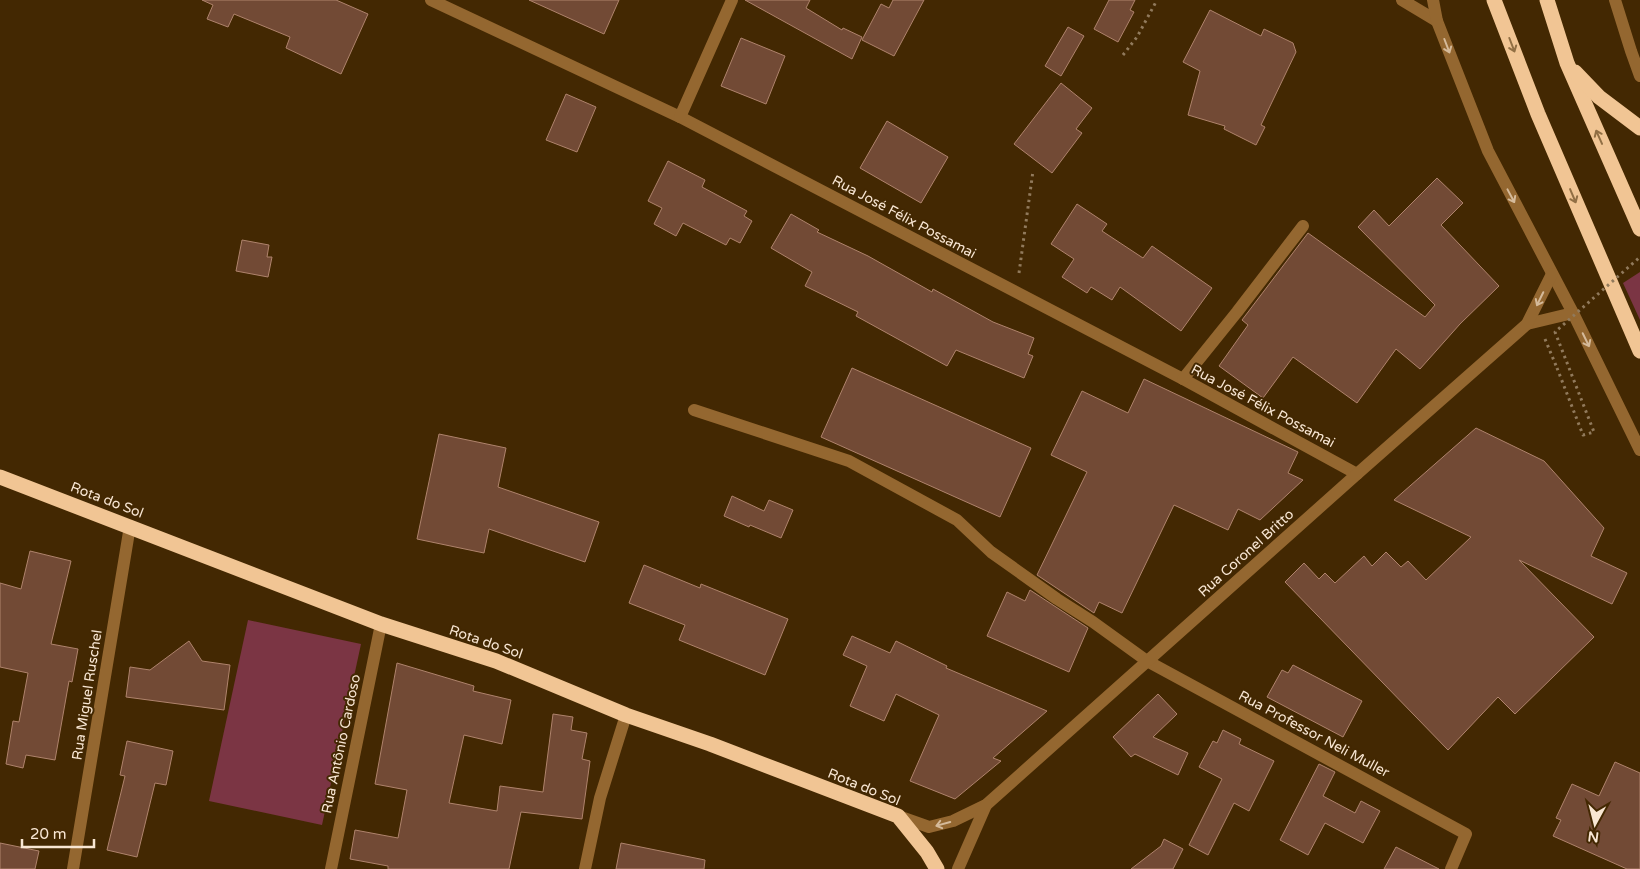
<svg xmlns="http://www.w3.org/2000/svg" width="1640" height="869" font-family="'Varela Round',sans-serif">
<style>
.green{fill:#7b3544}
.building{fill:#724a35;stroke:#af836c}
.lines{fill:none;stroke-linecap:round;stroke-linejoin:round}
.path{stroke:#917a5c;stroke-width:3;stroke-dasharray:2.5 4;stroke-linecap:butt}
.minor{stroke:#946730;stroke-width:12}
.highway{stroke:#f1c594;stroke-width:15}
.path-bridge{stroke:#917a5c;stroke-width:3;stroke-dasharray:2.5 4;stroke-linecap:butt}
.oneway{stroke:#916f44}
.oneway2{stroke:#d5ba9a}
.labels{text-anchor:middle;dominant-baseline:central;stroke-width:4;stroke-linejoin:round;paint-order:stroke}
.street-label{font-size:14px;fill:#f8e6d3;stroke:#432802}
</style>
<rect width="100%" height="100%" fill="#432802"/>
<g class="green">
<path d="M1640,272V320L1623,283Z"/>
<path d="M248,620L361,644L322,825L209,801Z"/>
</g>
<g class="building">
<path d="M202,0H336L368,14L341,74L286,48L290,37L234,14L228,27L207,19L213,5Z"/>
<path d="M529,0H619L604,34Z"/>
<path d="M745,0H810L806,8L842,30L843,28L862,37L852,59Z"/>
<path d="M893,0H924L894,56L862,40L881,4L889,8Z"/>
<path d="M1109,0H1135L1130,10L1134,12L1118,42L1094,29Z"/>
<path d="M1210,10L1261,36L1264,29L1293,43L1296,52L1261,125L1265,127L1256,145L1224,129L1225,126L1188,115L1200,71L1183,62Z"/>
<path d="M1068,27L1084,36L1061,76L1045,66Z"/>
<path d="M741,38L785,56L766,104L721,86Z"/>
<path d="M1061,83L1092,108L1076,129L1082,133L1052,173L1014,144Z"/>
<path d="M566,94L596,107L577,152L546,140Z"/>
<path d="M887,121L948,157L921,203L860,168Z"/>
<path d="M668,161L705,180L702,187L747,211L744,216L752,221L740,243L730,238L726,245L683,223L676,236L654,224L662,208L648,201Z"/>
<path d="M1437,178L1463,203L1441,225L1499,286L1460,324L1420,369L1396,349L1357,403L1293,357L1263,398L1219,366L1248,325L1242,320L1308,233L1425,317L1435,305L1358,227L1374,210L1389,226Z"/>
<path d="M1077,204L1107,224L1102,231L1143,258L1152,246L1212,288L1181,331L1120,287L1112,300L1091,287L1087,293L1062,277L1074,259L1051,244Z"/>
<path d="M791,214L819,230L817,232L868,256L932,292L933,289L993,322L1034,338L1028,354L1033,356L1024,378L956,350L947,366L856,316L858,312L805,286L812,272L771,248Z"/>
<path d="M242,240L269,245L267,257H272L268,277L236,271Z"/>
<path d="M852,368L1031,448L1000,517L821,437Z"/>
<path d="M1144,379L1298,452L1288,473L1303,480L1260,520L1238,509L1228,530L1174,505L1122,613L1099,602L1094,613L1037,575L1087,472L1051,455L1082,391L1128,413Z"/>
<path d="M1476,428L1544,461L1604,528L1591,556L1627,573L1612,604L1519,560L1594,637L1515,714L1498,697L1448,750L1285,582L1304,563L1319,579L1325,573L1335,583L1364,556L1372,566L1386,552L1401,567L1408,561L1426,580L1471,537L1394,500Z"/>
<path d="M439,434L506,448L498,487L599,522L585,562L489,529L484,553L417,539Z"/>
<path d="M732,496L764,511L769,500L793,510L781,538L750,525L749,527L724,516Z"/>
<path d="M30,551L71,561L51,644L78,649L72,682L69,681L55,760L26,755L23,768L6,764L13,721L19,722L28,673L0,667V583L21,589Z"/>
<path d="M644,565L700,588L701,584L788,619L765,675L679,640L685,625L629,603Z"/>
<path d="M1030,590L1088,628L1069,672L987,636L1007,592L1025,601Z"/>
<path d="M852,636L890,653L896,641L947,666L946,668L1047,711L993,758L1001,761L955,799L910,781L939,715L896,694L884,721L850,706L867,666L843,655Z"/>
<path d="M189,641L202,661L230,665L224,710L126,697L130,667L150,670Z"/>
<path d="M397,663L474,686L473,691L511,700L502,744L464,735L449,803L497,811L500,786L543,792L553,714L573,717L571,730L587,733L582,759L590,761L582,819L521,812L509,869H388V866L350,859L355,830L398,838L407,790L375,784Z"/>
<path d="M1293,665L1362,701L1343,737L1267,697L1282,670L1288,673Z"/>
<path d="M1158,694L1177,714L1153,737L1188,753L1178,775L1135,754L1131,757L1113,737Z"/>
<path d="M1223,730L1241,739L1239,744L1274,761L1249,811L1234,803L1208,855L1189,845L1222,779L1199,767L1213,741L1217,743Z"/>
<path d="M127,741L173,751L166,785L155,783L137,857L107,850L125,776L120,775Z"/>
<path d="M1615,762L1640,773V869H1627L1553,836L1561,820L1556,818L1572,784L1599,796Z"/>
<path d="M1319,764L1335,772L1323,796L1355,813L1361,801L1380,811L1363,843L1325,823L1308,855L1280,840Z"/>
<path d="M1164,839L1183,849L1173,869H1131L1161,846Z"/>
<path d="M0,843L39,851L35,869H0Z"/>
<path d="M621,843L705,860L704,869H616Z"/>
<path d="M1396,847L1439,869H1384Z"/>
</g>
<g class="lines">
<g class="path">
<path d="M1123,55L1137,37L1157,0"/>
<path d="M1019,273L1033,171"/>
<path d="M1545,339L1557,368"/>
</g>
<g class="minor">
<path d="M431,0L680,117L1183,379L1357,474"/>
<path d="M1402,0L1437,21"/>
<path d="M1433,0L1437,21L1488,151L1573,313L1640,450"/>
<path d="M1615,0L1631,51L1640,76"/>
<path d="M680,117L732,0"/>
<path d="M1527,324L1573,313"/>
<path d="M1183,379L1237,312L1303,226"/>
<path d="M694,410L849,461L957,520L991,552L1057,599L1093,622L1147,661L1466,834L1451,869"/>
<path d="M898,816L929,827L953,821L986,805L1357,474L1527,324L1552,274"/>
<path d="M73,869L130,526"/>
<path d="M331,869L381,624"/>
<path d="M585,869L600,798L626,715"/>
<path d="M958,869L986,805"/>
</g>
<g class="highway">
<path d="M1494,0L1538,114L1640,351"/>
<path d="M1547,0L1567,63L1640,229"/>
<path d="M1575,72L1599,97L1640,128"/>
<path d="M0,477L381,624L496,661L626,715L710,744L898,816L927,852L937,869"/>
</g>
<path class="path-bridge" d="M1557,368L1583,435L1594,432L1555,332L1640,257"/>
</g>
<defs><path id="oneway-shaft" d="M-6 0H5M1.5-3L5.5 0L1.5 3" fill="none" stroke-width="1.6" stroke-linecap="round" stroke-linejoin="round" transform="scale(1.25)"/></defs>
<g class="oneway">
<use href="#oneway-shaft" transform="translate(1512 45) rotate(69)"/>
<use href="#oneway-shaft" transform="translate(1599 137) rotate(-114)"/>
<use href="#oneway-shaft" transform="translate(1573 196) rotate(67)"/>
</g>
<g class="oneway2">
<use href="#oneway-shaft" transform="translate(1447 46) rotate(69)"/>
<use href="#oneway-shaft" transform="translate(1511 196) rotate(62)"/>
<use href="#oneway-shaft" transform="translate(1540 299) rotate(116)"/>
<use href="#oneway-shaft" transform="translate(1586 340) rotate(64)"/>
<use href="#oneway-shaft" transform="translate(943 824) rotate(165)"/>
</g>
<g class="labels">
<g class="street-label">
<text transform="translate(904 217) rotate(28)">Rua José Félix Possamai</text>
<text transform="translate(1263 406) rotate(28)">Rua José Félix Possamai</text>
<text transform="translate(107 500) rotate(21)">Rota do Sol</text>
<text transform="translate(1246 553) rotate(-42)">Rua Coronel Britto</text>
<text transform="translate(486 642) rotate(19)">Rota do Sol</text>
<text transform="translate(87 695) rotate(-81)">Rua Miguel Ruschel</text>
<text transform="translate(1314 734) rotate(28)">Rua Professor Neli Muller</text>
<text transform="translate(341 744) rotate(-78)">Rua Antônio Cardoso</text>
<text transform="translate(864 787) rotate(22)">Rota do Sol</text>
</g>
</g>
<g transform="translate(1595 824) rotate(187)" stroke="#432802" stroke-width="4" paint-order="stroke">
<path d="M0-4L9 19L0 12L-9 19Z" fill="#f8e6d3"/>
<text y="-8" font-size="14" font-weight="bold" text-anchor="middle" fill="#f8e6d3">N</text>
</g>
<path d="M22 839v8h72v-8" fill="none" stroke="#f8e6d3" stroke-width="2.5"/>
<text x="30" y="839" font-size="15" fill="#f8e6d3" stroke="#432802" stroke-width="4" paint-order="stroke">20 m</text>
</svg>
